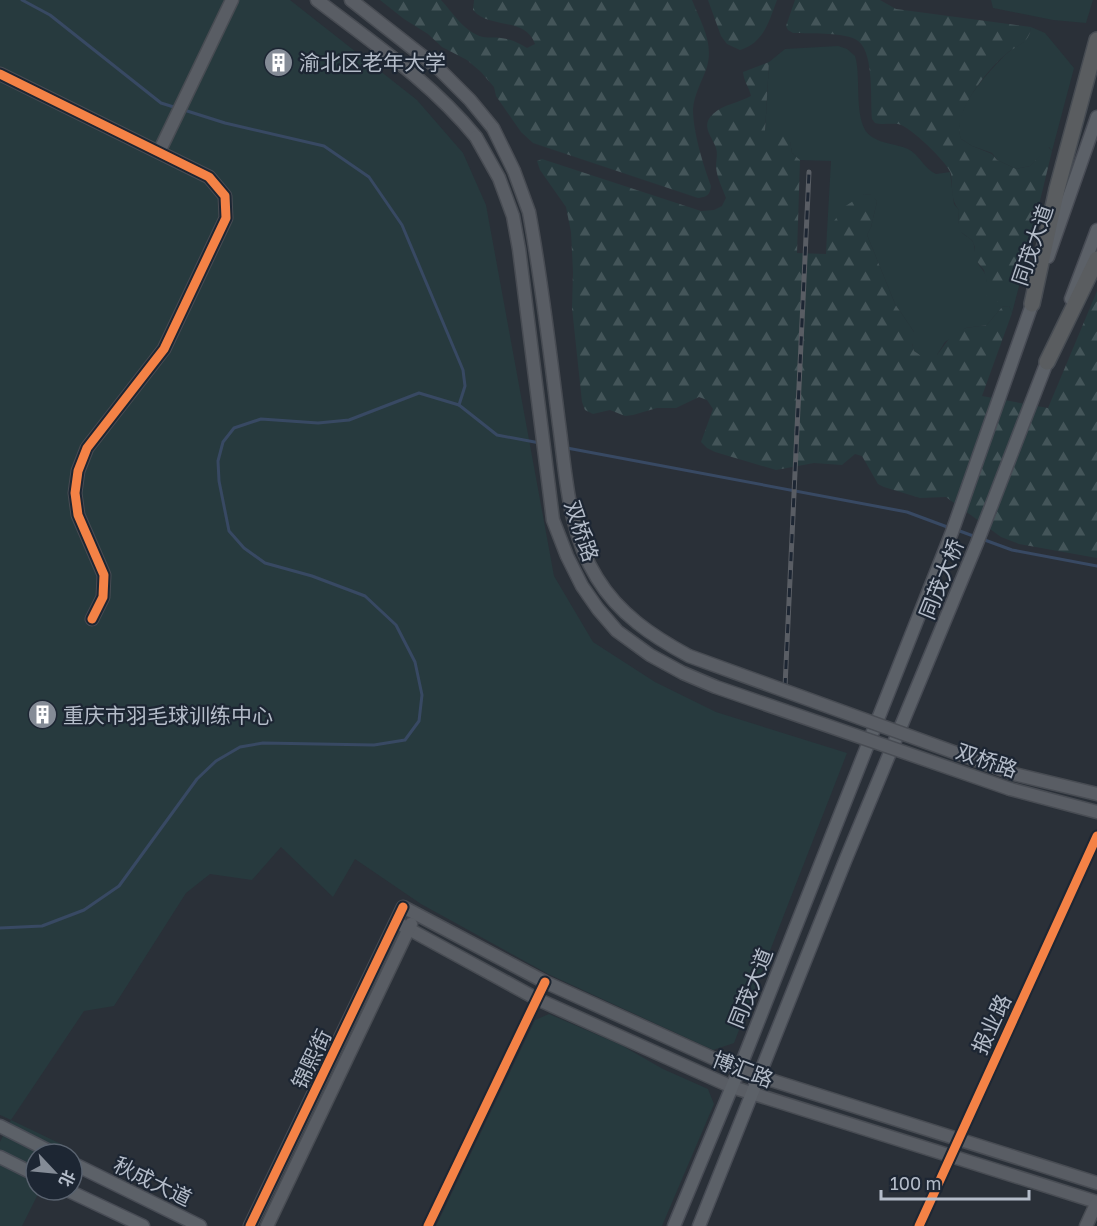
<svg xmlns="http://www.w3.org/2000/svg" width="1097" height="1226" font-family="'Golos Text','Noto Sans SC',sans-serif">
<style>
.green{fill:#273a3e}
.forest{fill:url(#forest-firs)}
.lines{fill:none;stroke-linecap:round;stroke-linejoin:round}
.stream{stroke:#384963;stroke-width:3}
.street-casing{stroke:#484c53;stroke-width:11}
.secondary-casing{stroke:#484c53;stroke-width:15}
.primary-casing{stroke:#484c55;stroke-width:15}
.highway-casing{stroke:#474c53;stroke-width:18}
.street{stroke:#5a5e66;stroke-width:8}
.secondary{stroke:#595d64;stroke-width:12}
.primary{stroke:#5c6168;stroke-width:12}
.highway{stroke:#5a5d60;stroke-width:15}
.rail-casing{stroke:#595d64;stroke-width:5}
.rail{stroke:#1d2633;stroke-width:3;stroke-dasharray:9;stroke-linecap:butt}
.secondary-bridge-casing{stroke:#484c53;stroke-width:15;stroke-linecap:butt}
.secondary-bridge{stroke:#595d64;stroke-width:12}
.cycleway-casing{stroke:#1d2633;stroke-width:13}
.cycleway{stroke:#f48246;stroke-width:9}
.labels{text-anchor:middle;dominant-baseline:central;stroke-width:4.5;stroke-linejoin:round;paint-order:stroke}
.poi-label{font-size:21px;fill:#b4bcc9;stroke:#1d2633;text-anchor:start}
.street-label{font-size:21px;fill:#b4bcc9;stroke:#1d2633}
</style>
<defs>
<pattern id="forest-firs" width="22" height="20" patternUnits="userSpaceOnUse" patternTransform="scale(1.5)"><rect width="22" height="20" fill="#273a3e"/><path d="M5 1l3.5 6h-7zM16 11l3.5 6h-7z" fill="#445559"/></pattern>
</defs>
<rect width="100%" height="100%" fill="#2a3038"/>
<g class="green">
<path d="M0,0H290L417,100L463,153L486,205L554,576L593,642L655,682L716,712L847,753L734,1043L713,1050L548,974L421,904L355,859L333,897L281,847L252,880L210,874L186,893L114,1006L84,1011L11,1120L63,1145L58,1154H36V1190H40L22,1226H0V1142L11,1120L0,1115Z"/>
<path d="M991,0H1093L1086,23L1053,20L993,8Z"/>
<path d="M1031,27L1045,33L1074,68L1052,151L1049,147L1030,166L1016,169L997,160L992,153L972,146L961,139C950,112 986,75 1004,56C1013,46 1030,44 1031,27Z"/>
<path d="M838,46L847,49L855,56C862,77 852,125 872,137C883,144 896,144 908,149C920,155 924,169 936,174L950,172L954,204L959,210C959,216 957,224 960,229C962,236 970,236 973,242C976,248 974,255 977,261C981,270 987,272 987,282L1010,279L1015,274L1023,271L1012,313L1009,306L1002,307L987,325L966,328L945,342L937,355H920L914,351L912,344L914,332L895,304L867,235L871,227L877,201L871,195L864,194L827,231L831,161L800,160L792,153L790,142L765,132L769,62L785,49Z"/>
<path d="M549,1014L621,1045L663,1069L708,1089L714,1104L662,1226H436L535,1020Z"/>
</g>
<g class="forest">
<path d="M380,0H441C453,13 464,32 483,37C489,38 495,37 501,38C511,39 519,43 527,48L535,44C525,16 490,30 473,10L474,0H692C701,23 715,44 706,70C701,83 694,95 693,109C693,132 703,164 711,186C710,195 707,197 698,198L533,143L521,132L496,96L494,87L481,72L467,60L442,47L428,34L404,19Z"/>
<path d="M708,0H777C769,21 764,43 740,50L727,44L721,36Z"/>
<path d="M795,0H880L896,9L1031,27C1030,43 1017,45 1007,53C988,69 951,113 961,139L972,146L992,154L997,160L1016,169L1030,166L1048,147L1052,151L1023,271C1008,277 1005,289 998,302L986,298V292L991,287L987,282L984,270L975,259V247L972,240L961,232L958,226L959,210C950,199 953,187 951,174C949,164 910,126 898,124C890,123 882,125 875,123L872,119C870,99 875,48 855,39C840,32 810,34 793,33L788,30L786,26Z"/>
<path d="M769,62L765,131L786,136L790,141L792,153L800,160L797,253L826,254L827,231L844,207L864,194L872,195L877,201L871,227L867,235L895,304L918,338L912,344L914,351L920,355H937L951,336L966,328L987,325L1002,307L1009,306L1012,313L982,396L1048,408L1097,291V558L1019,544L1001,537L946,497L920,498L884,487L878,484L862,456L855,454L842,465L814,463L776,470L715,452L707,448L701,442L713,409L707,400L699,397L676,408H657L633,415L625,416L610,410L593,414L585,410L582,402L572,308L573,272L571,232L566,207L540,170L537,161L542,159L701,211L714,210L722,206L726,198C722,187 717,178 716,167C716,160 718,154 716,148C712,136 700,126 713,114C723,104 739,103 751,96C749,87 744,82 743,72Z"/>
</g>
<g class="lines">
<g class="stream">
<path d="M22,0L50,15L161,103L177,108"/>
<path d="M184,110L225,123L324,146L369,177L402,225L463,370L465,386L459,405"/>
<path d="M567,448L907,512L950,528"/>
<path d="M957,530L976,537"/>
<path d="M982,539L1012,550L1097,566"/>
<path d="M0,928L42,926L84,910L119,886L197,779L216,761L240,747L263,743L374,745L405,740L419,721L422,695L415,662L396,625L365,596L312,576L265,563L244,548L229,531L219,481L218,461L223,442L234,428L261,419L318,423L349,420L419,393L459,405L497,435L540,443"/>
</g>
<defs>
<g id="street">
<path d="M428,1226L545,982"/>
<path d="M919,1226L1097,836"/>
</g>
<g id="secondary">
<path d="M317,0C373,43 431,82 476,137"/>
<path d="M351,0L439,69L470,100L493,128"/>
<path d="M0,74L209,177L225,196L226,218L164,349L87,448L78,471L75,493L78,515L104,575L103,597L92,619"/>
<path d="M159,152L232,0"/>
<path d="M1014,774L1097,794"/>
<path d="M1010,789L1097,812"/>
<path d="M396,922L537,999L732,1087L1097,1202"/>
<path d="M250,1226L403,907L545,982L739,1070L1097,1183"/>
<path d="M267,1226L411,924"/>
<path d="M1086,1226L1097,1202"/>
</g>
<g id="primary">
<path d="M1048,257L1097,117"/>
<path d="M1071,299L1097,230"/>
<path d="M0,1126L55,1154"/>
<path d="M0,1157L36,1175"/>
<path d="M72,1163L200,1226"/>
<path d="M67,1190L143,1226"/>
<path d="M674,1226L739,1070L952,532L1035,296"/>
<path d="M699,1226L845,861L977,543L1050,354"/>
</g>
<g id="highway">
<path d="M1032,304L1057,189L1097,40"/>
<path d="M1047,362L1097,259"/>
</g>
</defs>
<use href="#street" class="street-casing"/>
<use href="#secondary" class="secondary-casing"/>
<use href="#primary" class="primary-casing"/>
<use href="#highway" class="highway-casing"/>
<use href="#street" class="street"/>
<use href="#secondary" class="secondary"/>
<use href="#primary" class="primary"/>
<use href="#highway" class="highway"/>
<defs>
<path id="rail" d="M785,687L809,172"/>
</defs>
<use href="#rail" class="rail-casing"/>
<use href="#rail" class="rail"/>
<defs>
<g id="secondary-bridge">
<path d="M493,128L514,171L529,212C542,282 550,353 559,424C566,475 568,532 597,578C619,614 652,636 689,656L1014,774"/>
<path d="M476,137L499,178L513,216L519,249L553,520L567,556L582,586L598,609L617,631L650,655L683,673L716,687L1010,789"/>
</g>
</defs>
<use href="#secondary-bridge" class="secondary-bridge-casing"/>
<use href="#secondary-bridge" class="secondary-bridge"/>
<defs>
<g id="cycleway">
<path d="M0,74L209,177L225,196L226,218L164,349L87,448L78,471L75,493L78,515L104,575L103,597L92,619"/>
<path d="M250,1226L403,907"/>
<path d="M428,1226L545,982"/>
<path d="M919,1226L1097,836"/>
</g>
</defs>
<use href="#cycleway" class="cycleway-casing"/>
<use href="#cycleway" class="cycleway"/>
</g>
<defs>
<symbol id="building-disc" viewBox="-11 -11 22 22"><circle r="9.5" fill="#848b96" stroke="#1d2633"/><path d="M-4-6H4V6H1V3H-1V6H-4ZM-2.5-4.3h1.7v1.8h-1.7ZM.8-4.3h1.7v1.8H.8ZM-2.5-1h1.7V.8h-1.7ZM.8-1h1.7V.8H.8Z" fill="#fff"/></symbol>
</defs>
<g fill-rule="evenodd">
<use href="#building-disc" x="262" y="46" width="33" height="33"/>
<use href="#building-disc" x="26" y="698" width="33" height="33"/>
</g>
<g class="labels">
<g class="poi-label">
<text x="299" y="62">渝北区老年大学</text>
<text x="63" y="715">重庆市羽毛球训练中心</text>
</g>
<g class="street-label">
<text transform="translate(1032 245) rotate(-71)">同茂大道</text>
<text transform="translate(582 531) rotate(71)">双桥路</text>
<text transform="translate(941 579) rotate(-68)">同茂大桥</text>
<text transform="translate(987 760) rotate(19)">双桥路</text>
<text transform="translate(750 988) rotate(-68)">同茂大道</text>
<text transform="translate(991 1024) rotate(-65)">报业路</text>
<text transform="translate(311 1059) rotate(-64)">锦熙街</text>
<text transform="translate(743 1069) rotate(21)">博汇路</text>
<text transform="translate(153 1181) rotate(26)">秋成大道</text>
</g>
</g>
<g transform="translate(54 1172) rotate(116)"><circle r="28" fill="#1d2633" stroke="#59626f" stroke-width="1.5"/>
<path d="M0-4.5L10 22L0 15L-10 22Z" fill="#848b96"/>
<text y="-9" font-size="16" font-weight="bold" text-anchor="middle" fill="#b4bcc9">北</text>
</g>
<path d="M881 1190v9h148v-9" fill="none" stroke="#b4bcc9" stroke-width="3"/>
<text x="890" y="1190" font-size="18" fill="#b4bcc9" stroke="#1d2633" stroke-width="4.5" paint-order="stroke">100 m</text>
</svg>
